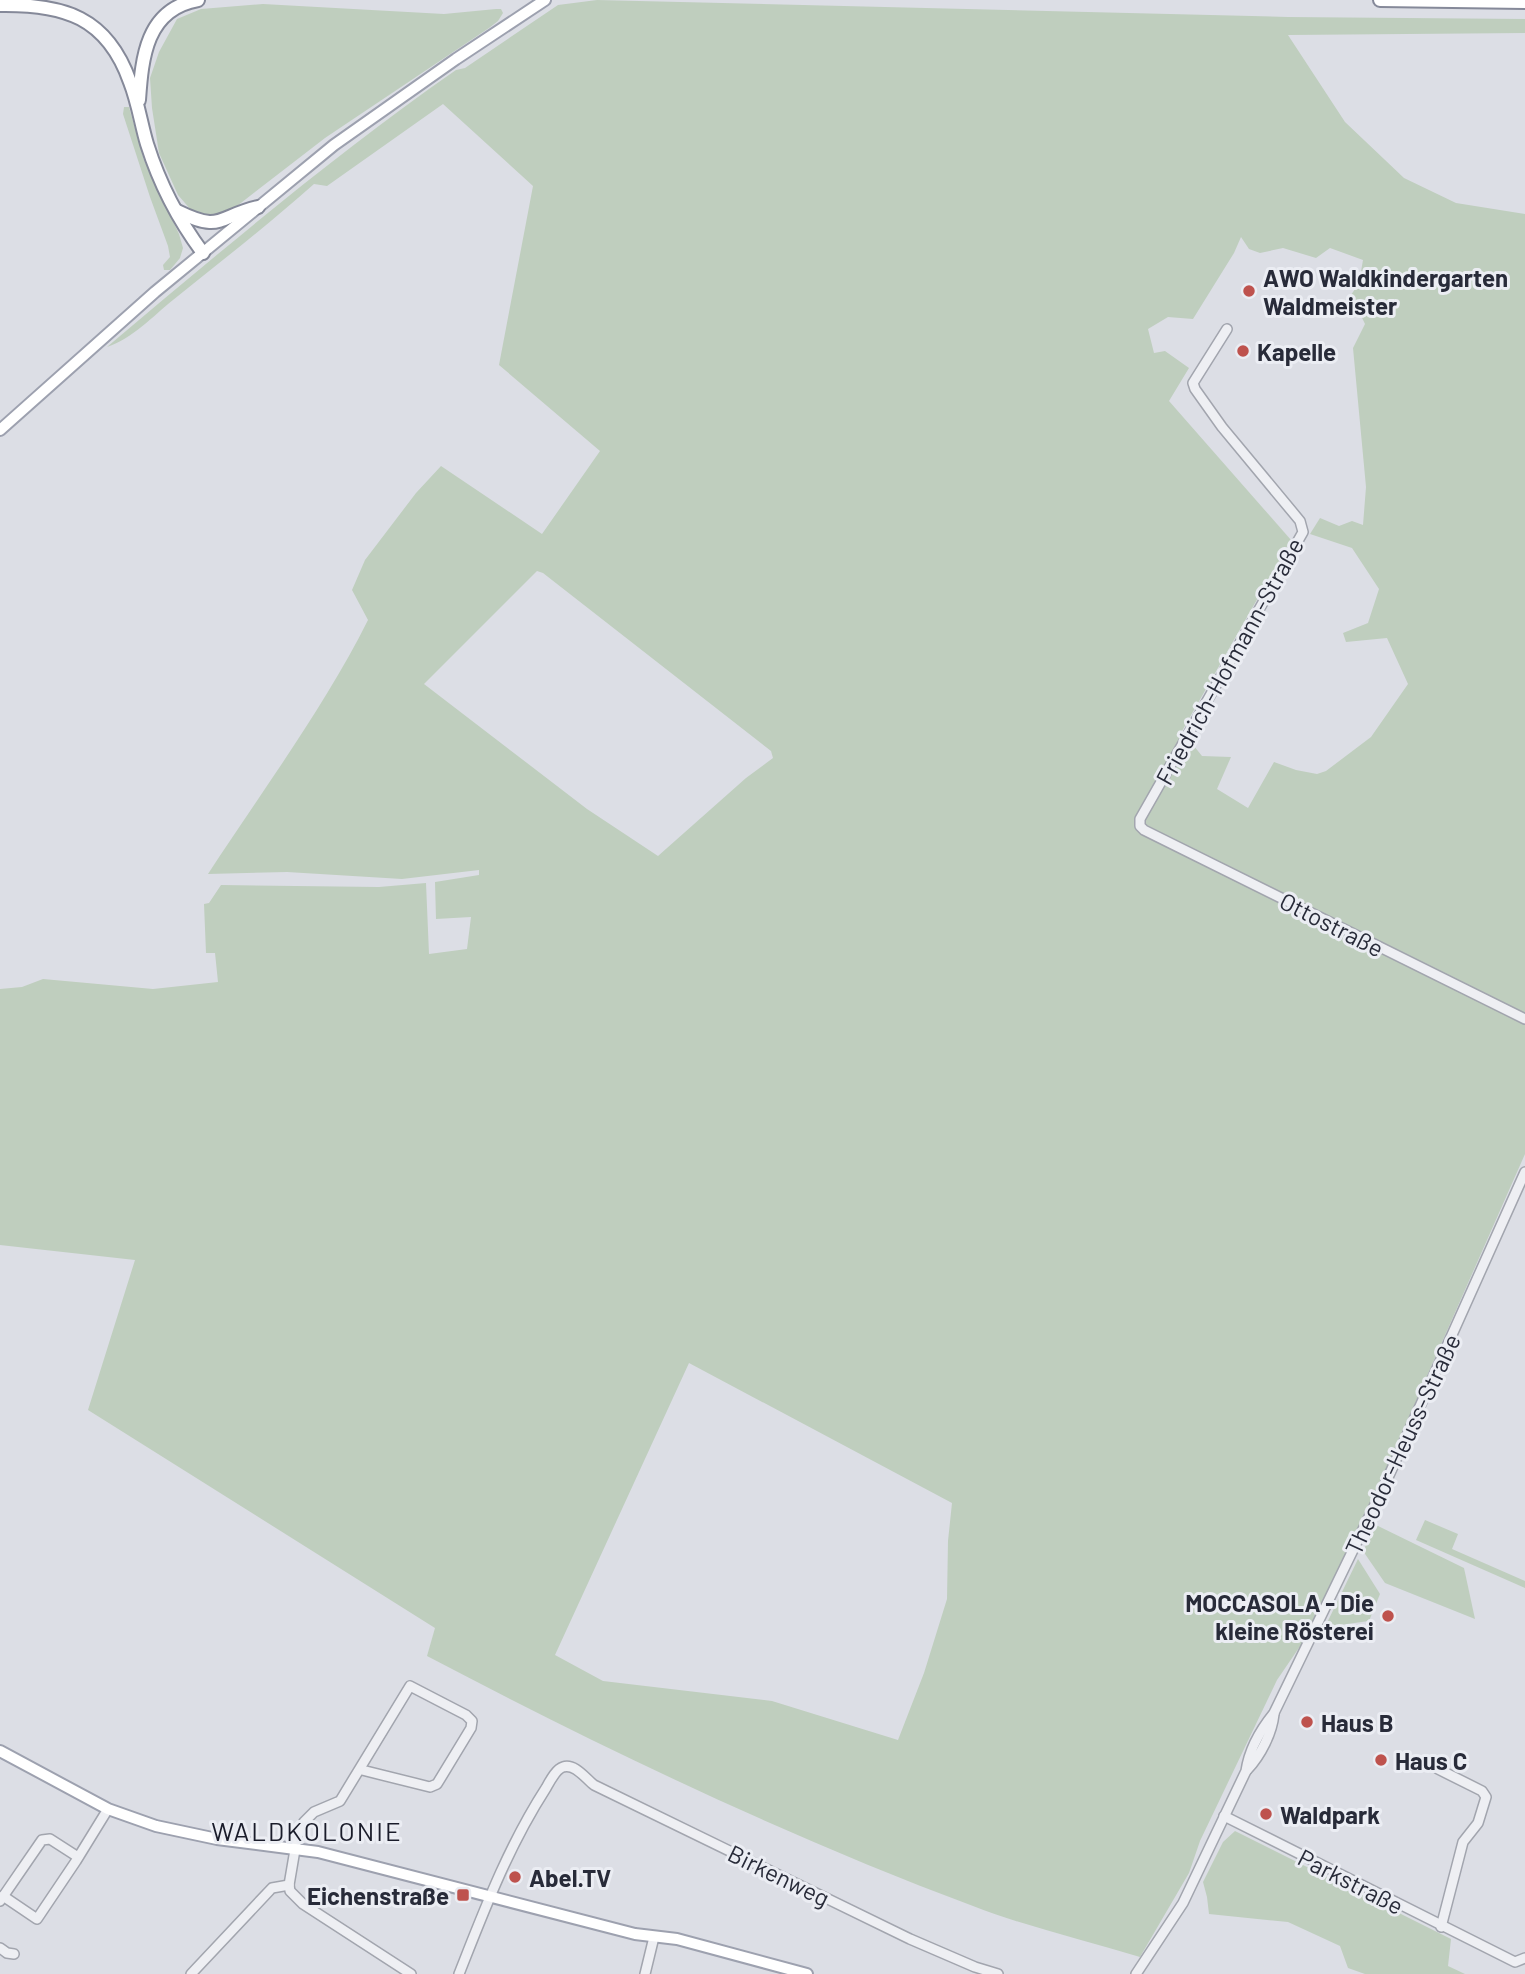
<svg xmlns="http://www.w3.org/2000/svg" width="1525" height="1974" font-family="Barlow,sans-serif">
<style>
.green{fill:#bfcebe;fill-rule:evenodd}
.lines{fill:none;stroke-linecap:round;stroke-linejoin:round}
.minor-casing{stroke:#a2a5ae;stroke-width:12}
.major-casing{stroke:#9da1af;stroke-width:14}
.highway-casing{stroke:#858999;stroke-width:16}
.minor{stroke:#eeeff3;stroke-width:9}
.major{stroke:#fff;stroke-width:10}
.highway{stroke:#fff;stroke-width:12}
.poi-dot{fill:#be524d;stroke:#ebedf3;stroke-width:2.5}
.labels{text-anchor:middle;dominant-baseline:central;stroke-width:6;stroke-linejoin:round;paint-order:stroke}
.poi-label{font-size:24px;font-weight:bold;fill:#282b39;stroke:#ebedf3;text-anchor:start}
.street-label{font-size:24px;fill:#282b39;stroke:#ebedf3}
.neighbourhood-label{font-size:26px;letter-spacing:2px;fill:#1a1c2a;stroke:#ebedf3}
</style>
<rect width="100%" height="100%" fill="#dcdee5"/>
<g class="green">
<path d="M597,0L1288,17L1525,19V33L1288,35L1345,122L1404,178L1456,203L1525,214V1154L1363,1521L1305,1639L1277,1680L1200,1841L1189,1873L1140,1957C1085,1940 1027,1927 973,1906C786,1836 604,1749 427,1656L435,1628L88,1410L135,1260L0,1245V989L22,987L43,979L153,989L218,982L215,953H206L204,904L209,903L221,885L379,887L426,883L429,954L467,949L471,917L436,919L435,882L479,875V870L402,879L287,872L208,874C262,791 324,708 368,620L352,590L365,560L416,493L441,466L542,534L600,451L499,365L533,186L443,104L327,186L314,184C268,225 220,262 173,300C153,316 132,339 107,347C221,251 334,155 456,70L465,68L558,5ZM1241,237L1249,249L1260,253L1283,248L1316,258L1330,248L1363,260L1359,283L1351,295L1365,324L1353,348L1366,487L1363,525L1352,521L1339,526L1320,518L1310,534L1352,548L1379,589L1368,623L1343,633L1346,642L1387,638L1408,684L1371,737L1326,771L1317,774L1296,770L1274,762L1248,808L1217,789L1231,757L1202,756L1182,731L1291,540L1169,401L1189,368L1165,351L1154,353L1148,329L1168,317L1193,319L1234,253ZM537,571L543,573L771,751L773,758L746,778L658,856L587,809L424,684ZM689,1363L952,1503L948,1541L947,1599L924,1673L898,1740L772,1701L603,1681L555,1655Z"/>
<path d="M263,4L444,14L496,9H501L503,13L498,21L489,28L325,138L237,206L219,216L205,217L191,210L178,195L159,153L152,108L150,78L159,52L177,19L201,9Z"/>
<path d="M124,107H129L144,160L179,234L183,248L180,258L170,270H164L163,265L170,257L168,246L150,197L123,114Z"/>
<path d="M1425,1520L1458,1534L1452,1549L1525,1581V1588L1416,1540Z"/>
<path d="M1376,1525L1464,1568L1475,1619L1385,1583L1363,1551Z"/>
<path d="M1358,1559L1380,1594L1369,1621L1325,1627Z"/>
<path d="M1235,1831L1451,1939L1448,1966L1465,1974H1365L1348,1968L1340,1946L1288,1922L1209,1914L1207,1897L1203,1882L1223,1842Z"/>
</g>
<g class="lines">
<defs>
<g id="minor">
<path d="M1227,329L1193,383L1195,389L1222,427L1300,521L1303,532L1140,819V826L1144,830L1525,1019"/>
<path d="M1438,1769L1482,1791L1486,1797L1478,1823L1463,1842L1441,1927"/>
<path d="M1247,1770C1261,1755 1272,1733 1274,1714"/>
<path d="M1224,1816L1515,1962L1525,1958"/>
<path d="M289,1885L297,1838L304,1822L314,1812L340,1801L410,1686L466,1715L472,1721L471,1728L437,1784L430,1787L362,1770"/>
<path d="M289,1885L290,1891L303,1904L411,1974"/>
<path d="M3,1896L37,1919L76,1861L108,1809"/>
<path d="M0,1901L42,1840L50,1839L78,1857"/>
<path d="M0,1948L7,1953L14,1954"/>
<path d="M191,1974L272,1888L289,1885"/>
<path d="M459,1974C485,1908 508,1847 546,1788C550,1781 556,1769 563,1767C575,1763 586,1779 594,1785L910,1939L975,1967L998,1974"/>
<path d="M645,1974L654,1937"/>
<path d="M1136,1974L1183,1903L1246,1771C1249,1750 1261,1729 1274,1713L1386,1482L1525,1172"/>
</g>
<g id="major">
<path d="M0,430L155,292L334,145L456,59L545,0"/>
<path d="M0,1751L108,1809L156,1826L217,1839L318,1852L635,1934L677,1939L807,1974"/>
</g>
<g id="highway">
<path d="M1380,0L1525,2"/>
<path d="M0,5C64,4 107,17 130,82C138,102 141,124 147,144C159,182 179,221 203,253"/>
<path d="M139,100C142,58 146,9 198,0"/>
<path d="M177,211C222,233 216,217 258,207"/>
</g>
</defs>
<use href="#minor" class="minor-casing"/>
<use href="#major" class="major-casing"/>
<use href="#highway" class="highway-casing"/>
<use href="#minor" class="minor"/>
<use href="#major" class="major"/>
<use href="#highway" class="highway"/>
</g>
<g class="poi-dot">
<circle cx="1249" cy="291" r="7"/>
<circle cx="1243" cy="351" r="7"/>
<circle cx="1388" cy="1616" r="7"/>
<circle cx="1307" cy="1722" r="7"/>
<circle cx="1381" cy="1760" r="7"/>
<circle cx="1266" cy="1814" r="7"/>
<circle cx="515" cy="1877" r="7"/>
<rect x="456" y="1888" width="14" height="14" rx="3.5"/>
</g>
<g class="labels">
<g class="poi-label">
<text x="1263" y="277">AWO Waldkindergarten<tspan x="1263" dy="28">Waldmeister</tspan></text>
<text x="1257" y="351">Kapelle</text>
<text x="1374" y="1602" text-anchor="end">MOCCASOLA - Die<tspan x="1374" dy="28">kleine Rösterei</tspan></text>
<text x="1321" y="1722">Haus B</text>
<text x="1395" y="1760">Haus C</text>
<text x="1280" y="1814">Waldpark</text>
<text x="529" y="1877">Abel.TV</text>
<text x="449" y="1895" text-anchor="end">Eichenstraße</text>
</g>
<g class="street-label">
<text transform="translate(1229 661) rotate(-61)">Friedrich-Hofmann-Straße</text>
<text transform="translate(1332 924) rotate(27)">Ottostraße</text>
<text transform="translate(1402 1444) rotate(-65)">Theodor-Heuss-Straße</text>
<text transform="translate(779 1875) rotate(26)">Birkenweg</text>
<text transform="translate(1351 1881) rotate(27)">Parkstraße</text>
</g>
<g class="neighbourhood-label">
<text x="307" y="1830">WALDKOLONIE</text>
</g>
</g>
</svg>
